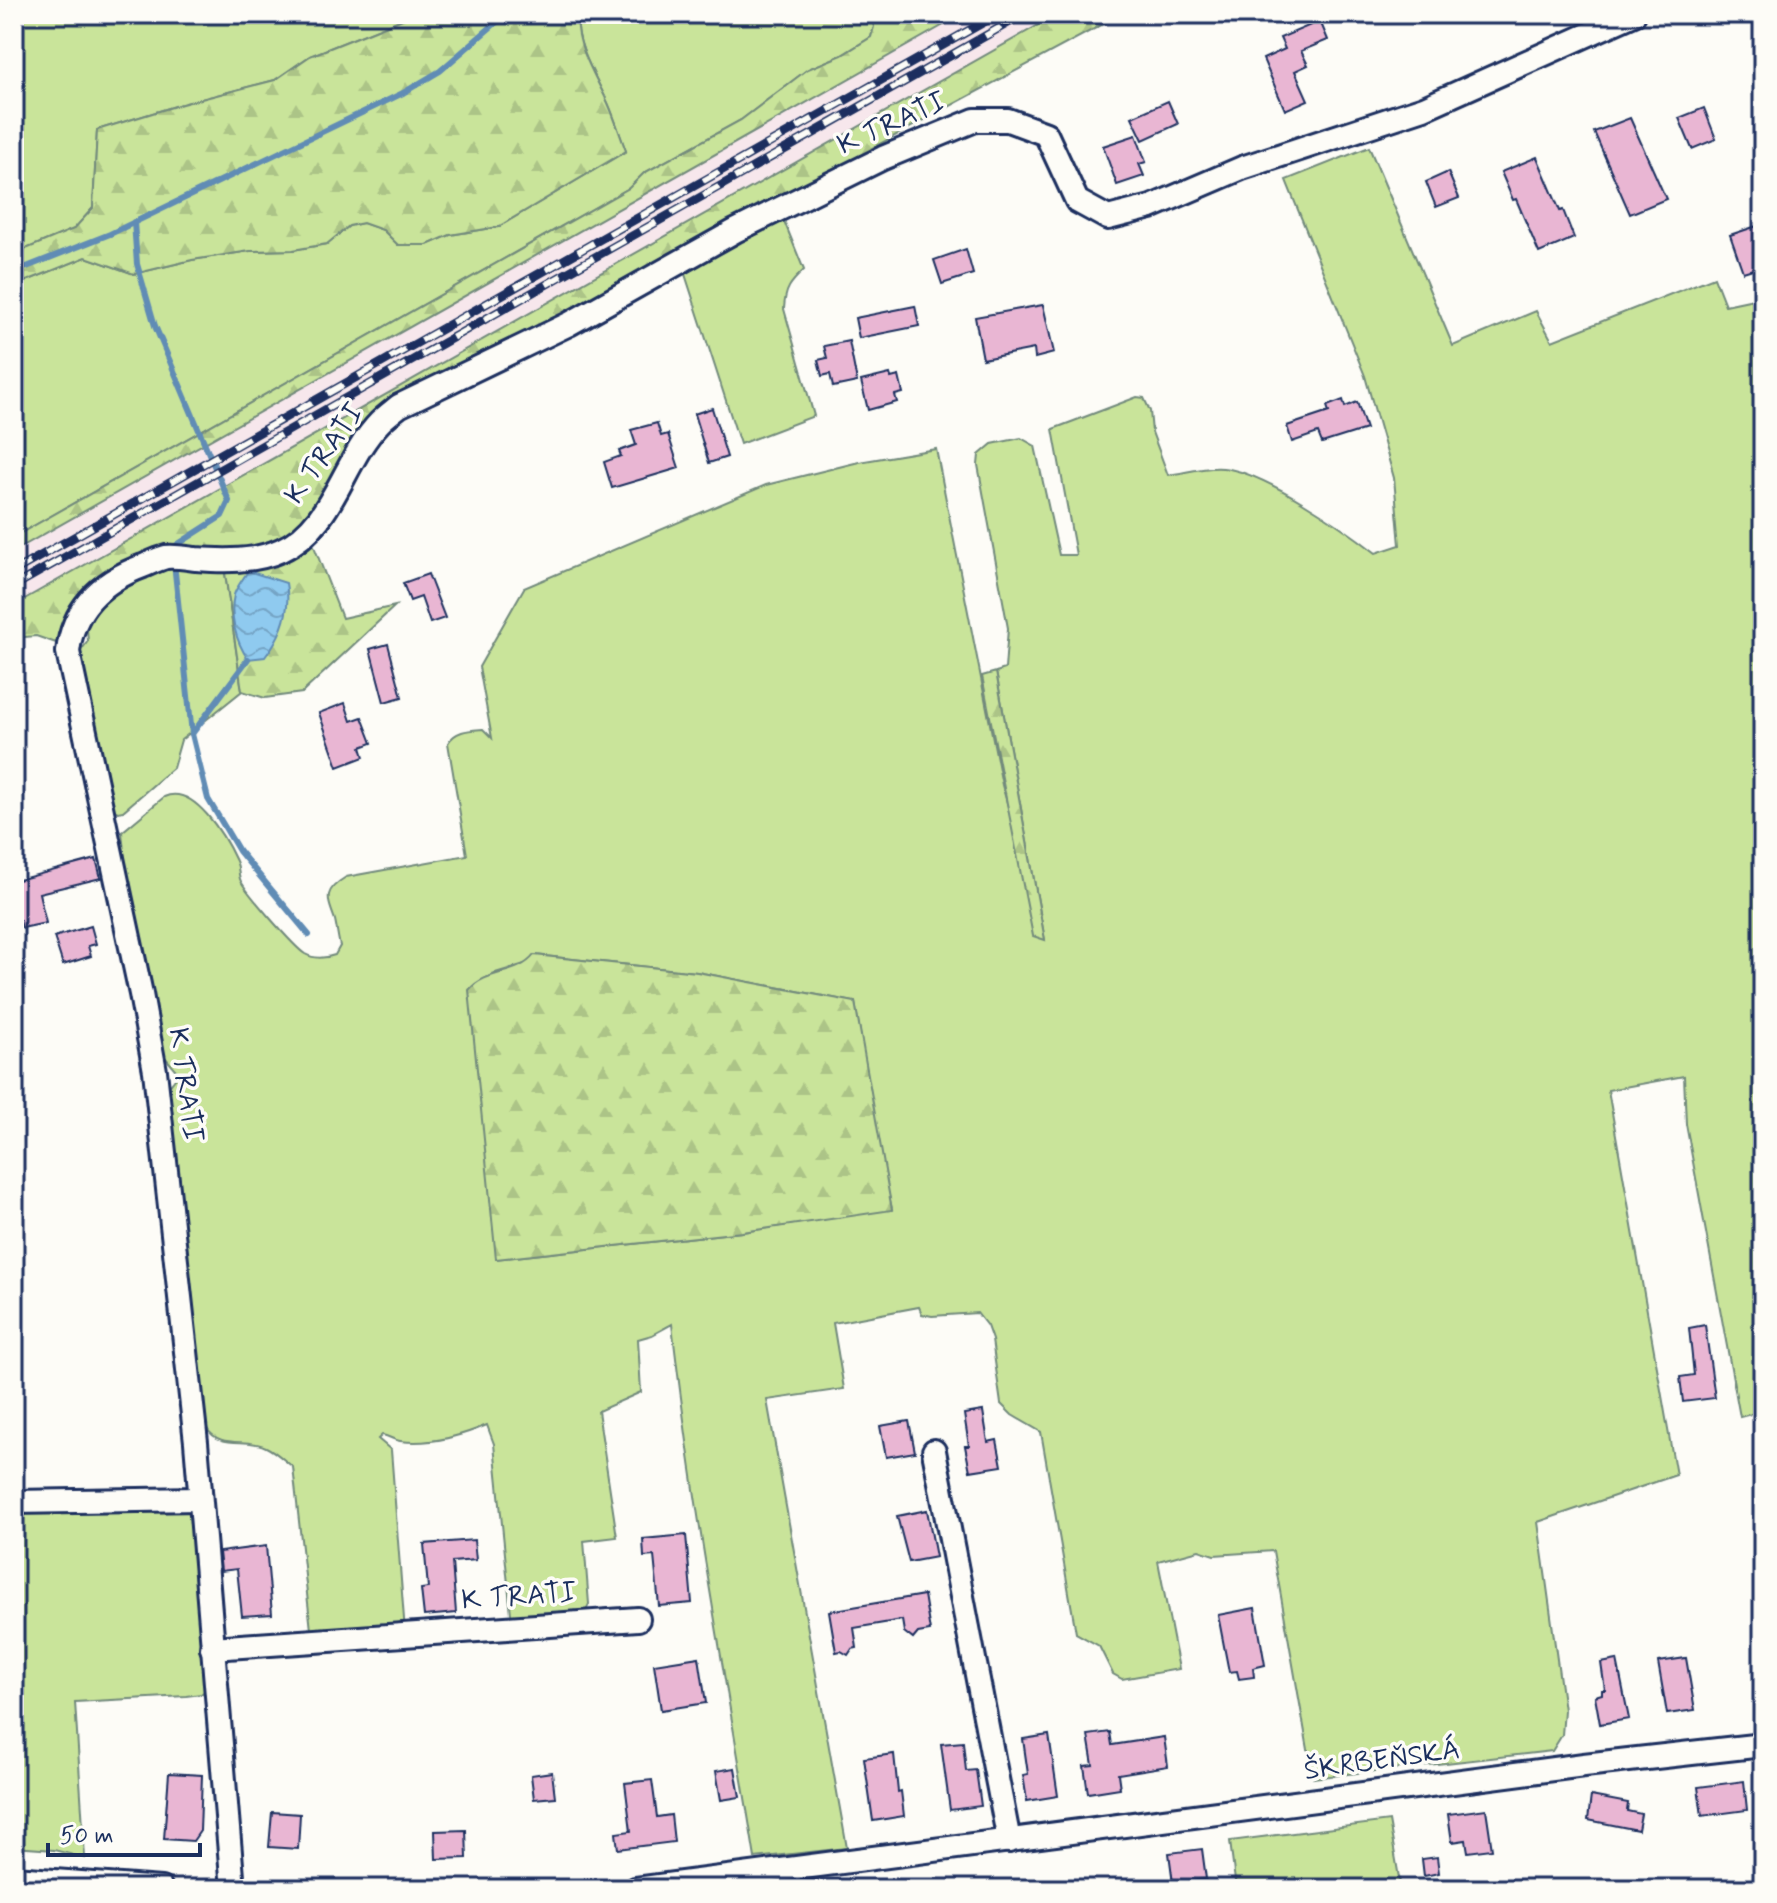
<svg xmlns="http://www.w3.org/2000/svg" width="1777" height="1903" font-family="Mynerve,sans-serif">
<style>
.built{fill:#f7e7ec}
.green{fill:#c9e49a;stroke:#728a7c;stroke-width:2;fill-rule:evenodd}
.forest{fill:url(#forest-firs);stroke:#728a7c;stroke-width:2}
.water{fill:url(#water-waves);stroke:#618cb5;stroke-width:2}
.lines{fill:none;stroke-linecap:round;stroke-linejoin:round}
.stream{stroke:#618cb5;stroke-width:6}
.building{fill:#e9b6d3;stroke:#1b2f5e;stroke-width:2}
.street-casing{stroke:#1b2f5e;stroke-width:28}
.street{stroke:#fdfcf7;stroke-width:22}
.rail-casing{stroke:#1b2f5e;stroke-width:9}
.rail{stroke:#fdfcf7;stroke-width:6;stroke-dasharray:18;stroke-linecap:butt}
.labels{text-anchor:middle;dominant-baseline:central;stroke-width:7;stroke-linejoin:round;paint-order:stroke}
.street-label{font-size:28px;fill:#1b2f5e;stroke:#fdfcf7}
</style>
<defs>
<pattern id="forest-firs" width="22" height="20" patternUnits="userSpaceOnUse" patternTransform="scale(2)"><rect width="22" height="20" fill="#c9e49a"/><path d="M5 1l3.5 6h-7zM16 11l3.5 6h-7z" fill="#acc487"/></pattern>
<pattern id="water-waves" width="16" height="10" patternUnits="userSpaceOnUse" patternTransform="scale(2)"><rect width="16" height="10" fill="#8fcaef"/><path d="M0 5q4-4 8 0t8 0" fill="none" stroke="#74a4c5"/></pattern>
</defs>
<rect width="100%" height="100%" fill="#fdfcf7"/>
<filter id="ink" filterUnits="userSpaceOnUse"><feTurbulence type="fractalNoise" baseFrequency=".0125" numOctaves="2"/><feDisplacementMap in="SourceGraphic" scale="16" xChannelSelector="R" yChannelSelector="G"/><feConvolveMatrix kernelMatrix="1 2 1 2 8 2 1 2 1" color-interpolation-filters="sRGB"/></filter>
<g filter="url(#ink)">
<path class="built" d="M963,14H1058L14,605V551Z"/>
<g class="green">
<path d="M14,14H415L310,56L275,80L182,104L97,130L93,208L74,229L14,254Z"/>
<path d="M578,14H872L874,27L871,37L842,55L808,69L741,120L644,173L629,188L14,537V286L86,257L134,274L192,260L250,251L293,250L326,244L349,226L363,223L383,230L398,245H427L450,235L498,227L626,151C620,135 615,119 608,103C596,77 574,44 578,14Z"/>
<path d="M1369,147L1453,346L1536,311L1552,341L1714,277L1725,305L1763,297V1411L1740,1417L1686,1124L1684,1076L1608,1090L1676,1475L1538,1522L1564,1710L1562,1735L1552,1751L1313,1778L1273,1551L1214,1555L1199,1550L1158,1561L1179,1669L1122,1679L1113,1674L1099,1646L1076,1633L1041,1432L1012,1415L1001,1404L992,1340L987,1326L977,1313L932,1316L922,1314L919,1307L833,1323L844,1389L767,1400L847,1848L755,1858C726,1680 692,1503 672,1324L652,1335L638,1339L641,1392L598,1411L617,1537L584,1541L589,1604L582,1620L512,1624L494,1444L487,1425C461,1436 429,1445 400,1441C393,1440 389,1436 382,1435L378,1439L391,1450L405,1632L312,1639L293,1467C284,1460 275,1451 266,1447C246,1437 219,1450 206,1427L168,1088L179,1074L165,1057L125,861L122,832L164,797C194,783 225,837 236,861C239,867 238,872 240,879C243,889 295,948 305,954C314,959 326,958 335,955L340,946C338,938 337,929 335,920C327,898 323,891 346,877L467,855L448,743C455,730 470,730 483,729L492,738L479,667L524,588L766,485L859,462L936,449L1002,785L1045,940L996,672L1005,669L1008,628L978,465L979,455L992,444L1021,438L1035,446L1059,555H1076L1053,429L1137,397L1144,398L1150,411L1152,432L1168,475C1185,473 1206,466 1223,468C1264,472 1343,527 1376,553L1400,545L1394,478L1365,376L1286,180ZM535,955L697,972L855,1002L881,1160L892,1209L742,1232L496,1259L492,974L528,963Z"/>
<path d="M782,216L804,270C790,283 785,289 784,309L814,416L740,444L684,271Z"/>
<path d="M224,566L242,691L181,740L173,768L123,811L118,812L113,810L85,685L80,652L88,641L86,618L121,584L168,567Z"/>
<path d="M190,1508L195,1514L207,1689L201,1694L186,1696L75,1702L85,1858L54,1850L14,1847V1509Z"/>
<path d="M1389,1821L1401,1889H1236L1230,1841Z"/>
</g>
<g class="forest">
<path d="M415,14H578C574,44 596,77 608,103C615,119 620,135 626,151L498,227L450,235L427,245H398L383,230L363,223L349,226L327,244L293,250L250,251L192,260L134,274L86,257L14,286V254L74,229L93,208L97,130L182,104L275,80L310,56Z"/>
<path d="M872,14H963L14,551V537L629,188L644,173L741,120L808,69L842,55L871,37L874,27Z"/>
<path d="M1058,14H1122L872,148L874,157L564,321L404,396L313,514L291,536L265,549L138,559L62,645L36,636L14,638V605Z"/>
<path d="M312,541L342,618L395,606L302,693L265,698L242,691L224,566Z"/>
<path d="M996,672L1045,940L1033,936L982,676Z"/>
<path d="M534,955L697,972L855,1002L892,1210L742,1232L496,1259L469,990C486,969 518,976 534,955Z"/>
</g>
<path class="water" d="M248,571L286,583C291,610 282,635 265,657L248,659C236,642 229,616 234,595C236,587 244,578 248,571Z"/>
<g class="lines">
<g class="stream">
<path d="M134,222L137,264L155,326L229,501L222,516L172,548L173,552"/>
<path d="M14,272L110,234L403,93L440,71L506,14"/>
<path d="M174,563L192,734L208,799L239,851L309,935"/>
<path d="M192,734L248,659"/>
</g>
</g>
<g class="building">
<path d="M1320,21L1328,40L1301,51L1308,65L1295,71L1308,100L1285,110L1263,59L1285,49L1280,38Z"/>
<path d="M1168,101L1178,124L1143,140L1132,117Z"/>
<path d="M1704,108L1716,139L1692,149L1679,118Z"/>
<path d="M1630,118L1666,199L1630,214L1594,132Z"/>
<path d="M1136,135L1146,162L1139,164L1144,176L1117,185L1103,146Z"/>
<path d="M1537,157L1560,211L1563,210L1574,238L1539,253L1516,199L1513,200L1501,172Z"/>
<path d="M1448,172L1459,198L1436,207L1426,182Z"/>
<path d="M1763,224V266L1743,272L1730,235Z"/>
<path d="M966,249L973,274L942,284L934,260Z"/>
<path d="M1043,305L1054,353L1035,358L1034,349L983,359L975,317Z"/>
<path d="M915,306L919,326L859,338L855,318Z"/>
<path d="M849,341L857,382L833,387L830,374L822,376L818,360L827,358L824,346Z"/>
<path d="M890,374L891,378L899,376L903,393L895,395L897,402L868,410L861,381Z"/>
<path d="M1343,400L1345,407L1357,402L1366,429L1322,443L1318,433L1292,442L1287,426L1329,412L1327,406Z"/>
<path d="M712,408L727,457L709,463L694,414Z"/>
<path d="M657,423L661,436L668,434L679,468L612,488L604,462L621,456L619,451L636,445L631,430Z"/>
<path d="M428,574L445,618L430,623L421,597L410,601L403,583Z"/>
<path d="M388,644L402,697L384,702L370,649Z"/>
<path d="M345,703L351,721L362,717L372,743L361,747L364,757L338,767L319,713Z"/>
<path d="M96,859L101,878L39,893L46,923L22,928L20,921L14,922V881Z"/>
<path d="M91,926L96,944L88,946L91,956L63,965L54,937Z"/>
<path d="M1705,1325L1715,1398L1683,1402L1680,1377L1694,1375L1689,1328Z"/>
<path d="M983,1411L988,1442L997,1440L1002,1466L970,1471L965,1446H969L964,1414Z"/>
<path d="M909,1421L915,1452L886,1457L880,1426Z"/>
<path d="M927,1510L936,1557L909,1562L897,1516Z"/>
<path d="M686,1535L692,1603L659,1606L654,1556L644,1557L643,1539Z"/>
<path d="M474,1540L476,1560L452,1562L456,1613L424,1616L421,1589L428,1588L424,1544Z"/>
<path d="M266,1546L272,1614L242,1616L237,1569L221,1571L219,1552Z"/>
<path d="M924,1595L930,1631L918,1633L913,1639L904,1632L902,1620L854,1628L857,1648L852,1649L848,1655L841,1651L836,1652L829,1611Z"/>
<path d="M1255,1608L1265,1665L1253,1668L1254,1677L1239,1679L1237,1671L1229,1672L1218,1615Z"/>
<path d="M699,1657L706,1703L661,1710L654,1664Z"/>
<path d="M1686,1658L1695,1710L1667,1714L1658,1662Z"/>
<path d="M1617,1660L1629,1719L1600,1724L1595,1696L1602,1694V1690H1605L1601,1663Z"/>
<path d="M1110,1732L1112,1745L1164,1737L1168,1766L1118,1774L1120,1788L1088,1793L1084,1766L1093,1765L1088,1735Z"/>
<path d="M1049,1735L1058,1796L1027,1801L1023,1775L1028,1774L1023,1739Z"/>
<path d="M963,1742L966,1771L976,1770L981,1806L950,1810L941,1744Z"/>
<path d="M894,1754L898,1792L901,1791L904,1816L873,1821L864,1758Z"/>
<path d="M735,1768L740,1797L721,1800L716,1771Z"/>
<path d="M552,1772L555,1797L534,1799L531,1775Z"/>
<path d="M169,1773L202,1775L200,1831L193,1841L164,1839Z"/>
<path d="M652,1780L657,1817L671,1815L674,1842L618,1849L616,1833L631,1831L625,1783Z"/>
<path d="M1744,1781L1747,1810L1702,1816L1698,1787Z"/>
<path d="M1591,1796L1628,1803L1627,1811L1641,1814L1638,1830L1588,1820Z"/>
<path d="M1486,1809L1492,1849L1468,1852L1466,1840L1452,1842L1448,1814Z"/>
<path d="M272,1812L300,1814L298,1849L269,1847Z"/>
<path d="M466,1830L467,1858L436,1859L435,1831Z"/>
<path d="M1202,1849L1206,1879L1173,1883L1169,1853Z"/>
<path d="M1437,1857L1439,1873L1424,1876L1422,1859Z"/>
</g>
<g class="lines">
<defs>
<g id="street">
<path d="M934,1451L1009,1841"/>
<path d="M14,1502L199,1499"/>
<path d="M212,1648L638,1619"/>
<path d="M14,1878L161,1889"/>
<path d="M233,1889L196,1442L155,1071L141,994L68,652C73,607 102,581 143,566C150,563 158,559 166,557C175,556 187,558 196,559C224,561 255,562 281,550C334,526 342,461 380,422C386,416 393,411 399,406L569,324L735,231L883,158L975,120H1008L1046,134L1077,201L1108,218L1151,207L1242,168L1424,108L1634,14"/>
<path d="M636,1889L1584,1765L1763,1745"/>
</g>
</defs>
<use href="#street" class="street-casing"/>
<use href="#street" class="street"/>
<defs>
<g id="rail">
<path d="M14,571L998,14"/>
<path d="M14,586L1024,14"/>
</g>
</defs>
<use href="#rail" class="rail-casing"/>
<use href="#rail" class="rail"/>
</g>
</g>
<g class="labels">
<g class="street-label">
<text transform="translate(892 124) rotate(-24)">K TRATI</text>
<text transform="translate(325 454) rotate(-55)">K TRATI</text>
<text transform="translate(185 1085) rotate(82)">K TRATI</text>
<text transform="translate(519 1597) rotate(-4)">K TRATI</text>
<text transform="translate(1382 1761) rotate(-8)">ŠKRBEŇSKÁ</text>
</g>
</g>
<rect width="1777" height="1903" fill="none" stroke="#fdfcf7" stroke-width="48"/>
<rect x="24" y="24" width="1729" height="1855" fill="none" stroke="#1b2f5e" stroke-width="3" filter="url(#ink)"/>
<path d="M48 1843v12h152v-12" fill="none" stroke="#1b2f5e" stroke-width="4"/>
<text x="60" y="1843" font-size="24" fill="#1b2f5e" stroke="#fdfcf7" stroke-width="6" paint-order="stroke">50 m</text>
</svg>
